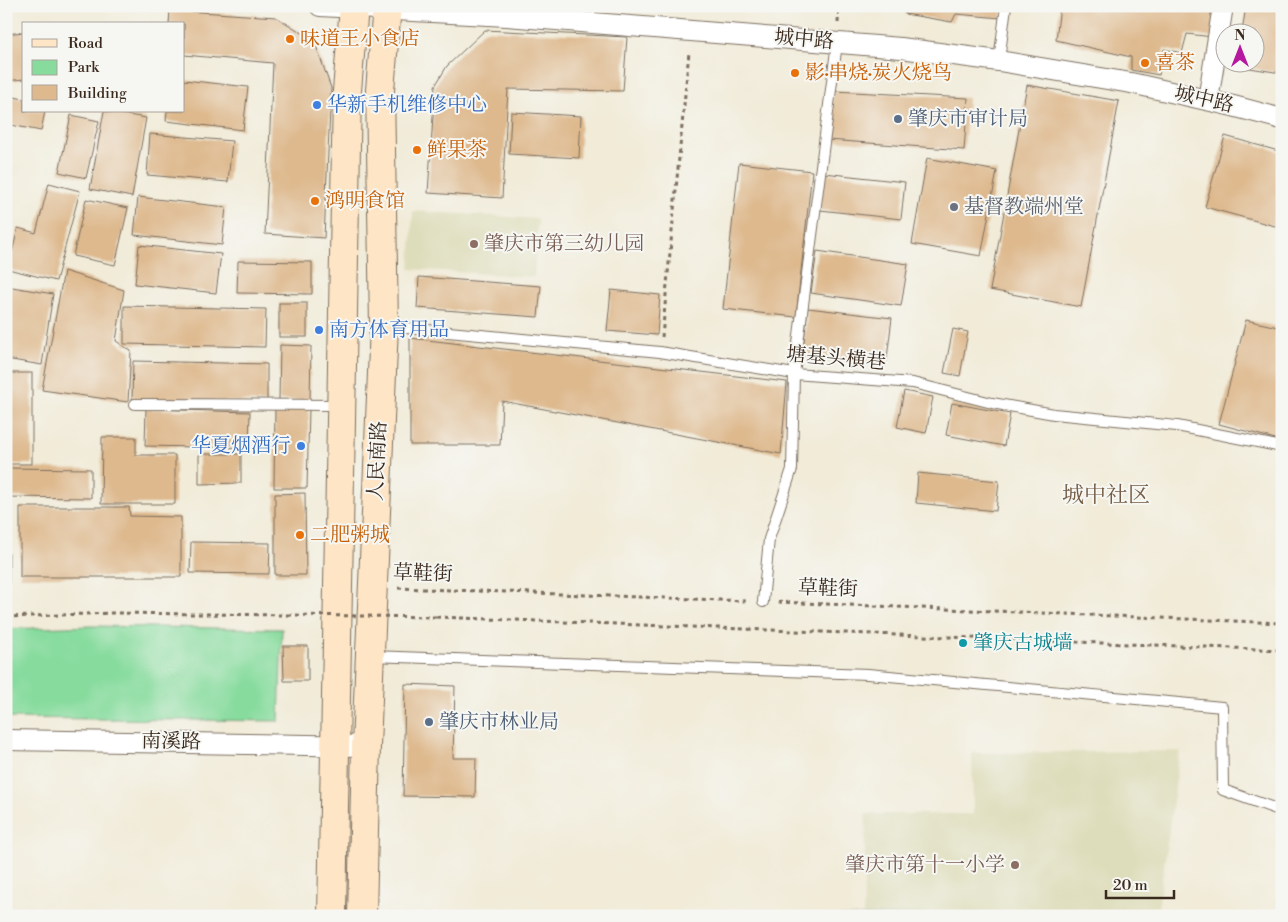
<svg xmlns="http://www.w3.org/2000/svg" width="1288" height="922" font-family="'Libre Bodoni','Noto Serif SC',serif">
<style>
.built{fill:#deddbb}
.industrial{fill:#c3c6b9}
.green{fill:#86db9d;stroke:#60825e}
.building{fill:#deb98e}
.lines{fill:none;stroke-linecap:round;stroke-linejoin:round}
.lane-casing{stroke:#7b6e5f;stroke-width:12}
.street-casing{stroke:#7b6e5f;stroke-width:22}
.secondary-casing{stroke:#7b6e5f;stroke-width:30}
.path{stroke:#7b6e5f;stroke-width:3;stroke-dasharray:4 4;stroke-linecap:butt}
.lane{stroke:#fff;stroke-width:10}
.street{stroke:#fff;stroke-width:20}
.secondary{stroke:#fee5c5;stroke-width:28}
.path-bridge{stroke:#7b6e5f;stroke-width:3;stroke-dasharray:4 4;stroke-linecap:butt}
.food-dot{fill:#e8710a;stroke:#f6f6f2;stroke-width:2}
.shop-dot{fill:#3f7fe0;stroke:#f6f6f2;stroke-width:2}
.service-dot{fill:#5c6f8a;stroke:#f6f6f2;stroke-width:2}
.worship-dot{fill:#6b7280;stroke:#f6f6f2;stroke-width:2}
.education-dot{fill:#8d6e63;stroke:#f6f6f2;stroke-width:2}
.culture-dot{fill:#0f9aa8;stroke:#f6f6f2;stroke-width:2}
.labels{text-anchor:middle;dominant-baseline:central;stroke-width:4;stroke-linejoin:round;paint-order:stroke}
.food-label{font-size:20px;fill:#c56008;stroke:#f6f6f2;text-anchor:start}
.street-label{font-size:20px;fill:#3b2a1e;stroke:#f6f6f2}
.shop-label{font-size:20px;fill:#366cbe;stroke:#f6f6f2;text-anchor:start}
.service-label{font-size:20px;fill:#4e5e75;stroke:#f6f6f2;text-anchor:start}
.worship-label{font-size:20px;fill:#5b616d;stroke:#f6f6f2;text-anchor:start}
.education-label{font-size:20px;fill:#785e54;stroke:#f6f6f2;text-anchor:start}
.culture-label{font-size:20px;fill:#0d838f;stroke:#f6f6f2;text-anchor:start}
.quarter-label{font-size:22px;fill:#745c45;stroke:#f6f6f2}
</style>
<rect width="100%" height="100%" fill="#f6f6f2"/>
<filter id="ink" filterUnits="userSpaceOnUse"><feTurbulence type="fractalNoise" baseFrequency=".02" numOctaves="2"/><feDisplacementMap in="SourceGraphic" scale="10" xChannelSelector="R" yChannelSelector="G"/><feConvolveMatrix kernelMatrix="1 2 1 2 8 2 1 2 1" color-interpolation-filters="sRGB"/></filter>
<filter id="wash" filterUnits="userSpaceOnUse"><feTurbulence type="fractalNoise" baseFrequency=".0096" numOctaves="4" result="noise"/><feDisplacementMap in="SourceGraphic" scale="20" xChannelSelector="R" yChannelSelector="G"/><feGaussianBlur stdDeviation="1.12" result="paint"/><feColorMatrix in="noise" values="0 0 0 0 0 0 0 0 0 0 0 0 0 0 0 0 0 1.4 0 .05"/><feComposite in="paint" operator="in"/></filter>
<g filter="url(#wash)">
<rect width="100%" height="100%" fill="#f1ebd8"/>
<g class="built">
<path d="M413,211L538,219L534,277L410,269Z"/>
<path d="M1180,751L1157,916H863L866,814H973L972,753Z"/>
</g>
<path class="industrial" d="M1003,912L1004,916H813Z"/>
<path class="green" d="M92,626L282,629L279,721L6,718V629Z"/>
<g id="blocks">
<g class="building">
<path d="M906,6H1003L1001,18L956,14L952,22L905,14Z"/>
<path d="M1060,6H1217L1213,37L1187,34L1182,53L1164,49L1159,75L1131,70V57L1056,40Z"/>
<path d="M1246,6H1282L1281,73L1237,66V62H1256V32H1242Z"/>
<path d="M170,10L276,17L314,40L331,88L324,238L265,234L273,63L184,55V24H169Z"/>
<path d="M485,30L627,37L623,91L508,89L502,198L428,193L435,86L447,66Z"/>
<path d="M24,32V79L6,81V34Z"/>
<path d="M184,80L248,87L243,130L166,121L167,111H184Z"/>
<path d="M1027,85L1119,101L1081,307L990,290Z"/>
<path d="M834,91L968,98L964,150L828,140Z"/>
<path d="M9,96L24,99V111H45L41,131L6,124Z"/>
<path d="M104,111L146,118L132,197L90,189Z"/>
<path d="M511,112L581,116L579,158L509,154Z"/>
<path d="M71,115L99,121L86,178L59,172Z"/>
<path d="M150,134L232,141L228,182L147,175Z"/>
<path d="M1225,136L1282,152V228L1205,207Z"/>
<path d="M927,158L997,171L981,256L912,244Z"/>
<path d="M739,163L812,171L796,317L723,309Z"/>
<path d="M824,173L905,182L901,219L820,210Z"/>
<path d="M49,183L80,191L56,281L8,269L18,228L36,233Z"/>
<path d="M138,197L226,207L222,245L134,235Z"/>
<path d="M86,199L128,208L115,265L73,256Z"/>
<path d="M139,245L221,254L216,293L135,284Z"/>
<path d="M817,251L908,264L901,306L811,293Z"/>
<path d="M238,261L312,262V294L237,293Z"/>
<path d="M64,271L124,290L116,341L131,351L128,402L42,390Z"/>
<path d="M419,277L541,286L538,317L417,308Z"/>
<path d="M6,286L53,294L42,365L6,359Z"/>
<path d="M611,290L660,295L657,335L607,331Z"/>
<rect x="279" y="303" width="28" height="34"/>
<path d="M124,306L266,309L265,347L124,344Z"/>
<path d="M808,308L892,318L886,366L802,356Z"/>
<path d="M1246,320L1282,328V431L1279,440L1219,424Z"/>
<path d="M953,329L968,332L960,376L944,373Z"/>
<path d="M410,338L787,382L781,454L502,401L500,445H410Z"/>
<path d="M280,345L311,346L310,401L279,400Z"/>
<path d="M133,361L267,364V402L132,399Z"/>
<rect x="6" y="373" width="26" height="91"/>
<path d="M904,391L933,397L926,433L897,427Z"/>
<path d="M952,403L1010,414L1004,446L946,435Z"/>
<path d="M146,409L250,412L249,448L145,446Z"/>
<path d="M275,409H309L307,488H274Z"/>
<path d="M102,437H136V455H175V504H101Z"/>
<path d="M199,454H241V483L199,484Z"/>
<path d="M6,468L91,469V498L6,497Z"/>
<path d="M918,473L999,481L996,511L916,503Z"/>
<path d="M305,493L306,575H275V494Z"/>
<path d="M1281,495H1282V526L1276,525Z"/>
<path d="M20,507H129L130,516L181,517V577H20Z"/>
<path d="M191,542L270,543L269,574L190,573Z"/>
<rect x="6" y="554" width="3" height="29"/>
<path d="M283,646H308V681H284Z"/>
<path d="M405,684L455,686L453,758H476L475,797L403,796Z"/>
</g>
</g>
</g>
<g filter="url(#ink)">
<use href="#blocks" fill-opacity="0" stroke="#7b6e5f" stroke-width="1"/>
<g class="lines">
<defs>
<g id="lane">
<path d="M999,61L1006,6"/>
<path d="M385,326L660,352L794,374L913,383L992,403L1054,414L1177,426L1282,447"/>
<path d="M135,404L341,405"/>
<path d="M763,602L769,539L792,469L794,374L837,43"/>
<path d="M371,656L868,674L1222,707L1223,790L1282,811"/>
</g>
<g id="street">
<path d="M320,6L507,16L901,48L999,61L1131,83L1233,106L1282,119"/>
<path d="M1208,100L1223,6"/>
<path d="M6,740L366,746"/>
</g>
<g id="secondary">
<path d="M332,916L347,91L354,6"/>
<path d="M362,916L366,746L384,326L380,90L387,6"/>
</g>
</defs>
<use href="#lane" class="lane-casing"/>
<use href="#street" class="street-casing"/>
<use href="#secondary" class="secondary-casing"/>
<g class="path">
<path d="M838,23L839,6"/>
<path d="M662,337L689,52"/>
<path d="M398,588L747,601"/>
<path d="M778,602L1282,623"/>
<path d="M6,617L113,613L288,615"/>
<path d="M436,617L1282,650"/>
</g>
<use href="#lane" class="lane"/>
<use href="#street" class="street"/>
<use href="#secondary" class="secondary"/>
<path class="path-bridge" d="M288,615L436,617"/>
</g>
</g>
<g class="food-dot">
<circle cx="290" cy="39" r="5"/>
<circle cx="1145" cy="63" r="5"/>
<circle cx="795" cy="73" r="5"/>
<circle cx="417" cy="150" r="5"/>
<circle cx="315" cy="201" r="5"/>
<circle cx="300" cy="535" r="5"/>
</g>
<g class="shop-dot">
<circle cx="317" cy="105" r="5"/>
<circle cx="319" cy="330" r="5"/>
<circle cx="301" cy="446" r="5"/>
</g>
<g class="service-dot">
<circle cx="898" cy="119" r="5"/>
<circle cx="429" cy="722" r="5"/>
</g>
<circle class="worship-dot" cx="954" cy="207" r="5"/>
<g class="education-dot">
<circle cx="474" cy="244" r="5"/>
<circle cx="1015" cy="865" r="5"/>
</g>
<circle class="culture-dot" cx="963" cy="643" r="5"/>
<g class="labels">
<g class="food-label">
<text x="300" y="39">味道王小食店</text>
<text x="1155" y="63">喜茶</text>
<text x="805" y="73">影·串烧·炭火烧鸟</text>
<text x="427" y="150">鲜果茶</text>
<text x="325" y="201">鸿明食馆</text>
<text x="310" y="535">二肥粥城</text>
</g>
<g class="street-label">
<text transform="translate(804 40) rotate(5)">城中路</text>
<text transform="translate(1204 100) rotate(13)">城中路</text>
<text transform="translate(836 359) rotate(5)">塘基头横巷</text>
<text transform="translate(378 461) rotate(-87)">人民南路</text>
<text transform="translate(423 574) rotate(2)">草鞋街</text>
<text transform="translate(828 589) rotate(2)">草鞋街</text>
<text transform="translate(171 742) rotate(1)">南溪路</text>
</g>
<g class="shop-label">
<text x="327" y="105">华新手机维修中心</text>
<text x="329" y="330">南方体育用品</text>
<text x="291" y="446" text-anchor="end">华夏烟酒行</text>
</g>
<g class="service-label">
<text x="908" y="119">肇庆市审计局</text>
<text x="439" y="722">肇庆市林业局</text>
</g>
<g class="worship-label">
<text x="964" y="207">基督教端州堂</text>
</g>
<g class="education-label">
<text x="484" y="244">肇庆市第三幼儿园</text>
<text x="1005" y="865" text-anchor="end">肇庆市第十一小学</text>
</g>
<g class="culture-label">
<text x="973" y="643">肇庆古城墙</text>
</g>
<g class="quarter-label">
<text x="1106" y="495">城中社区</text>
</g>
</g>
<rect width="1288" height="922" fill="none" stroke="#f6f6f2" stroke-width="25"/>
<rect x="22" y="22" width="162" height="90" fill="#f6f6f2" stroke="#aba49d"/>
<rect x="32" y="39" width="25" height="8" fill="#fee5c5" stroke="#aba49d"/>
<text x="68" y="48" font-size="15" fill="#3b2a1e">Road</text>
<rect x="32" y="60" width="25" height="15" fill="#86db9d" stroke="#aba49d"/>
<text x="68" y="72" font-size="15" fill="#3b2a1e">Park</text>
<rect x="32" y="85" width="25" height="15" fill="#deb98e" stroke="#aba49d"/>
<text x="68" y="98" font-size="15" fill="#3b2a1e">Building</text>
<g transform="translate(1240 48)"><circle r="24" fill="#f6f6f2" stroke="#aba49d"/>
<path d="M0-4L9 19L0 12L-9 19Z" fill="#b5179e"/>
<text y="-8" font-size="14" font-weight="bold" text-anchor="middle" fill="#3b2a1e">N</text>
</g>
<path d="M1106 890v8h68v-8" fill="none" stroke="#3b2a1e" stroke-width="2.5"/>
<text x="1113" y="890" font-size="15" fill="#3b2a1e" stroke="#f6f6f2" stroke-width="4" paint-order="stroke">20 m</text>
</svg>
